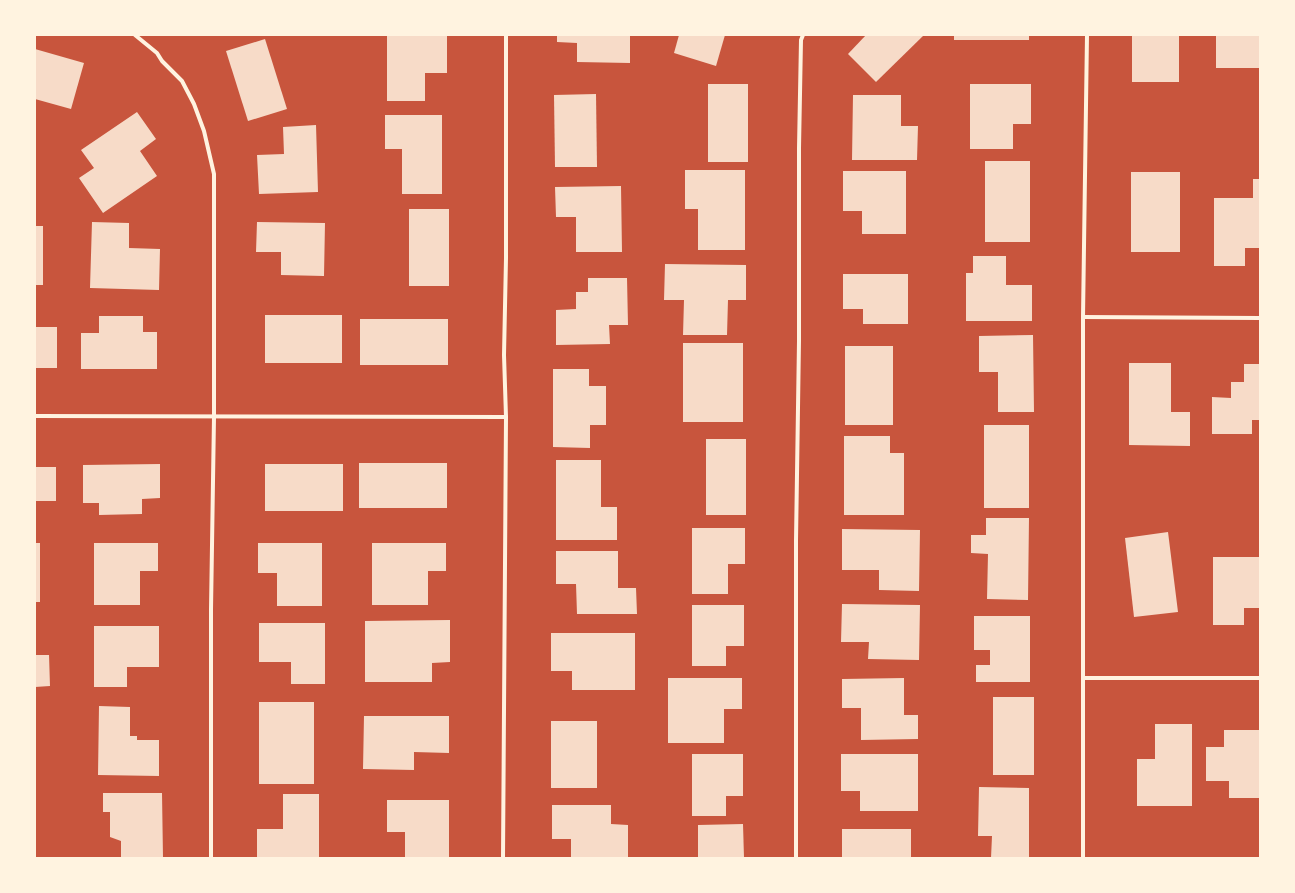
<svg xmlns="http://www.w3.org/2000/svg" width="1295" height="893" font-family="Manrope,sans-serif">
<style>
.building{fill:#f7dbc8}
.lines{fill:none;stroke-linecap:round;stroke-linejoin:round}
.minor{stroke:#fff3e0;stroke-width:4}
</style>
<rect width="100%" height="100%" fill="#c8553d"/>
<g class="building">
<path d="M387,35H447V73H425V101H387Z"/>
<path d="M557,35H630V63L577,62V43L557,42Z"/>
<path d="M679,35H725L716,66L674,53Z"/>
<path d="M866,35H924L876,82L848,54Z"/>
<rect x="954" y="35" width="75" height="5"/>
<rect x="1132" y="35" width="47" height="47"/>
<rect x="1216" y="35" width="44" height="33"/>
<path d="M265,39L287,109L248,121L226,51Z"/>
<path d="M35,49L84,63L71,109L35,99Z"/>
<rect x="708" y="84" width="40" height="78"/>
<path d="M970,84H1031V124H1013V149H970Z"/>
<path d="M596,94L597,167H555L554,95Z"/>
<path d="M853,95H901V126H918L917,160H852Z"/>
<path d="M137,112L156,139L140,151L157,176L103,213L79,178L94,168L81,150Z"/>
<path d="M385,115H442V194H402V149H385Z"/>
<path d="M316,125L318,192L259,194L257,155L284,154L283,127Z"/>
<rect x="985" y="161" width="45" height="81"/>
<path d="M685,170H745V250H698V209H685Z"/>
<path d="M843,171H906V234H862V211H843Z"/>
<rect x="1131" y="172" width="49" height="80"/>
<path d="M1253,179H1260V248H1245V266H1214V198H1253Z"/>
<path d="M621,186L622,252H576V217H556L555,187Z"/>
<rect x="409" y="209" width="40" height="77"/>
<path d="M92,222L129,223V248L160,249L159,290L90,288Z"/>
<path d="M257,222L325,223L324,276L281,275V252H256Z"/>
<rect x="35" y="226" width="8" height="59"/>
<path d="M973,256H1006V285H1032V321H966V273H973Z"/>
<path d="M665,264L746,265V300H728L727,335H683L684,300H664Z"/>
<path d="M843,274H908V324H863V309H843Z"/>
<path d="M588,278H627L628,325H609L610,344L556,345V310L576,309V292H588Z"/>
<rect x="265" y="315" width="77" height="48"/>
<path d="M99,316H143V332H157V369H81V333H99Z"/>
<rect x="360" y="319" width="88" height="46"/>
<rect x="35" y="327" width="22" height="41"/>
<path d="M1033,335L1034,412H998V372H979V336Z"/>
<rect x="683" y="343" width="60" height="79"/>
<rect x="845" y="346" width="48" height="79"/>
<path d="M1129,363H1171V412H1190V446L1129,445Z"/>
<path d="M1244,364H1260V420H1252V434H1212V397L1231,398V382H1244Z"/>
<path d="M553,369H589V386H606V425H590V448L553,447Z"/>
<rect x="984" y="425" width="45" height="83"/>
<path d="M844,436H890V453H904V515H844Z"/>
<rect x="706" y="439" width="40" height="76"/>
<path d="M556,460H601V507H617V540H556Z"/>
<rect x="359" y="463" width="88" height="45"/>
<path d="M160,464V498L142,499V514L99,515V503H83V465Z"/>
<rect x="265" y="464" width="78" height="47"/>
<rect x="35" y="467" width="21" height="34"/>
<path d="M986,518H1029L1028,600L987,599L988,554L971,553V535H986Z"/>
<path d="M692,528H745V564H728V594H692Z"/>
<path d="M842,529L920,530L919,591L879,590V570H842Z"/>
<path d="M1168,532L1178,612L1134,617L1125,538Z"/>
<rect x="35" y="543" width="5" height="59"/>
<path d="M94,543H158V571H140V605H94Z"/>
<path d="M258,543H322V606H277V573H258Z"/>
<path d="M372,543H446V571H428V605H372Z"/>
<path d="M556,551H618V588H636L637,614H577L576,584H556Z"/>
<path d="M1213,557H1260V608H1244V625H1213Z"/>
<path d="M842,604L920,605L919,660L868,659L869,642H841Z"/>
<path d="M692,605H744V646H726V666H692Z"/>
<path d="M974,616H1030V682H976V665H990V650H974Z"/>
<path d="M450,620V662L432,663V682H365V621Z"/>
<path d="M259,623H325V684H291V662H259Z"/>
<path d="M94,626H159V667H127V687H94Z"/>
<path d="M551,633H635V690H572V671H551Z"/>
<path d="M35,655H49L50,686L35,687Z"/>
<path d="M668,678H742V709H724V743H668Z"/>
<path d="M904,678V715H918V739L861,740V708H842V679Z"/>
<rect x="993" y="697" width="41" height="78"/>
<rect x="259" y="702" width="55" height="82"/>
<path d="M99,706L130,707V736H137V740H159V776L98,775Z"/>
<path d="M364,716H449V753L414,752V770L363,769Z"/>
<rect x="551" y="721" width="46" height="67"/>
<path d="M1155,724H1192V806H1137V759H1155Z"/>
<path d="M1224,730H1260V798H1229V781H1206V747H1224Z"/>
<path d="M692,754H743V796H726V816H692Z"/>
<path d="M841,754H918V811H860V791H841Z"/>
<path d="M979,787L1029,788V858H991L992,836H978Z"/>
<path d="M103,793H162L163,858H121V841L110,837V812H103Z"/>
<path d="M283,794H319V858H257V829H283Z"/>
<path d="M387,800H449V858H405V832H387Z"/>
<path d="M552,805H611V824L628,825V858H571V839H552Z"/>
<path d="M743,824L744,858H698V825Z"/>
<rect x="842" y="829" width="69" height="29"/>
</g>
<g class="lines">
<g class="minor">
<path d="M135,35L157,53L162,61L182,81L194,104L204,131L214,174V417L211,610V858"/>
<path d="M1083,317L1260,318"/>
<path d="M35,416L506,417"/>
<path d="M1083,678H1260"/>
<path d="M503,858L506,417L504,355L506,258V35"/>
<path d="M796,858V541L799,341V148L801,40L803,35"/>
<path d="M1083,858V317L1087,35"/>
</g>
</g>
<rect width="1295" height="893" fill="none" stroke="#fff3e0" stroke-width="72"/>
</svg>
